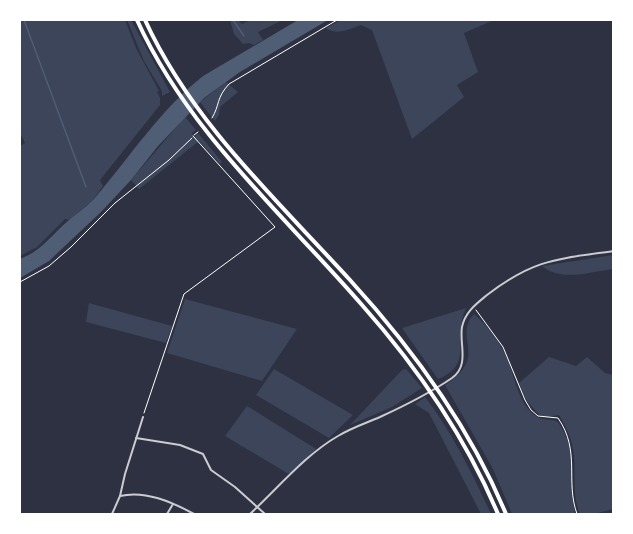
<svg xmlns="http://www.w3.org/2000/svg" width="633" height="534" font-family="'DM Sans',sans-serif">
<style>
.green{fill:#3c4559}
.water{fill:#4f5d75}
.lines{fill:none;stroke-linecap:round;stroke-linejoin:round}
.stream{stroke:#4f5d75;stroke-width:1.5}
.path{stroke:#fff;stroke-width:1}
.minor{stroke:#caccd0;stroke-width:2}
.tertiary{stroke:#caccd0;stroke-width:2}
.motorway{stroke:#fff;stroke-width:4}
</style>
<rect width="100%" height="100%" fill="#2d3142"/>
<g class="green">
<path d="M20,20H125L136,48L159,91L157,92L160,98V105L100,180L103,186L93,200L69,220L65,219L37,247L20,256V146L25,143L20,133Z"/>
<path d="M127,20H131L170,92L162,96V91L144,61Z"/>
<path d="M230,20H238L242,24L250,20H283L258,32L263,40L254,45L249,43L243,44L234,34Z"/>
<path d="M341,20H494L464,33L478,72L457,85L464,97L412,139L372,30L361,25C349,29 337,36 326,28Z"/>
<path d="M226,82L238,92L220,107L219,115L215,121L200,102Z"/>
<path d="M185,117L196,130L192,133L193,138L198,133L222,162L220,164L199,141L139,189L131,180Z"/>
<path d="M613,255V269C590,272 561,282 542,266Z"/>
<path d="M185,299L297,329L262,381L167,353Z"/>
<path d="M89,303L172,326L166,343L86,322Z"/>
<path d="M466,308C452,337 475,365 438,379L402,328Z"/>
<path d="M474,314C487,325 500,342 507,358C515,377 518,404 536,416C542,421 551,418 558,422C563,430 568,438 570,448C574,470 570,492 575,514H512L493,469L445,385C490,356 452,338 474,314Z"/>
<path d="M549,357L576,366L587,357L605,373L613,375V509L594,514H580C571,494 577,471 573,449C571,437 565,425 559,415L547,417L539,415L526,400L519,383Z"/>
<path d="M274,369L353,415L329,438L256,395Z"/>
<path d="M406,369L422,388L392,407L350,425L402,370Z"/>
<path d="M425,397C452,432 473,475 491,514H481L429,413L415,404Z"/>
<path d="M247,406L316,449L291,473H287L225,436Z"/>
</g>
<path class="water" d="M298,20H328L240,72L204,98L158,146L131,180L101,212L49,261L20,278V259C43,250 51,235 69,220C77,213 86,207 94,199C130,157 159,111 203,76Z"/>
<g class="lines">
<g class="stream">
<path d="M24,20L86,187"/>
<path d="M233,20L244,36"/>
</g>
<g class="path">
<path d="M212,118C220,105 216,98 229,84L337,20"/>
<path d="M194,135L198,132"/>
<path d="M20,282L49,266L71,247L115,203L169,160L192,138"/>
<path d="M476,310L503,347L525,400L531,410L538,416L558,418C581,451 565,481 577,514"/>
<path d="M144,413L184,294L275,227L193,136"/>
</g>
<g class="minor">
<path d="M136,438L180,445L203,454L211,470L235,487L265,514"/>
<path d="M120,496C145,490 172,502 194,514"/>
<path d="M112,514L120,496L125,474L143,417"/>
<path d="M167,514L173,504"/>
</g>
<path class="tertiary" d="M250,514C278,488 305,455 338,436C351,428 366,423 380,417C404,406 430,393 452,378C470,365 459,344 462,327C465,312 476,304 487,295C534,259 557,259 614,251"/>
<g class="motorway">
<path d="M137,20C188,132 282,213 362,305C417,367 466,438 498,514"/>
<path d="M145,20C192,122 275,198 350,280C413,349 470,427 506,514"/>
</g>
</g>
<rect width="633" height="534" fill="none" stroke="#ffffff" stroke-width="42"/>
</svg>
